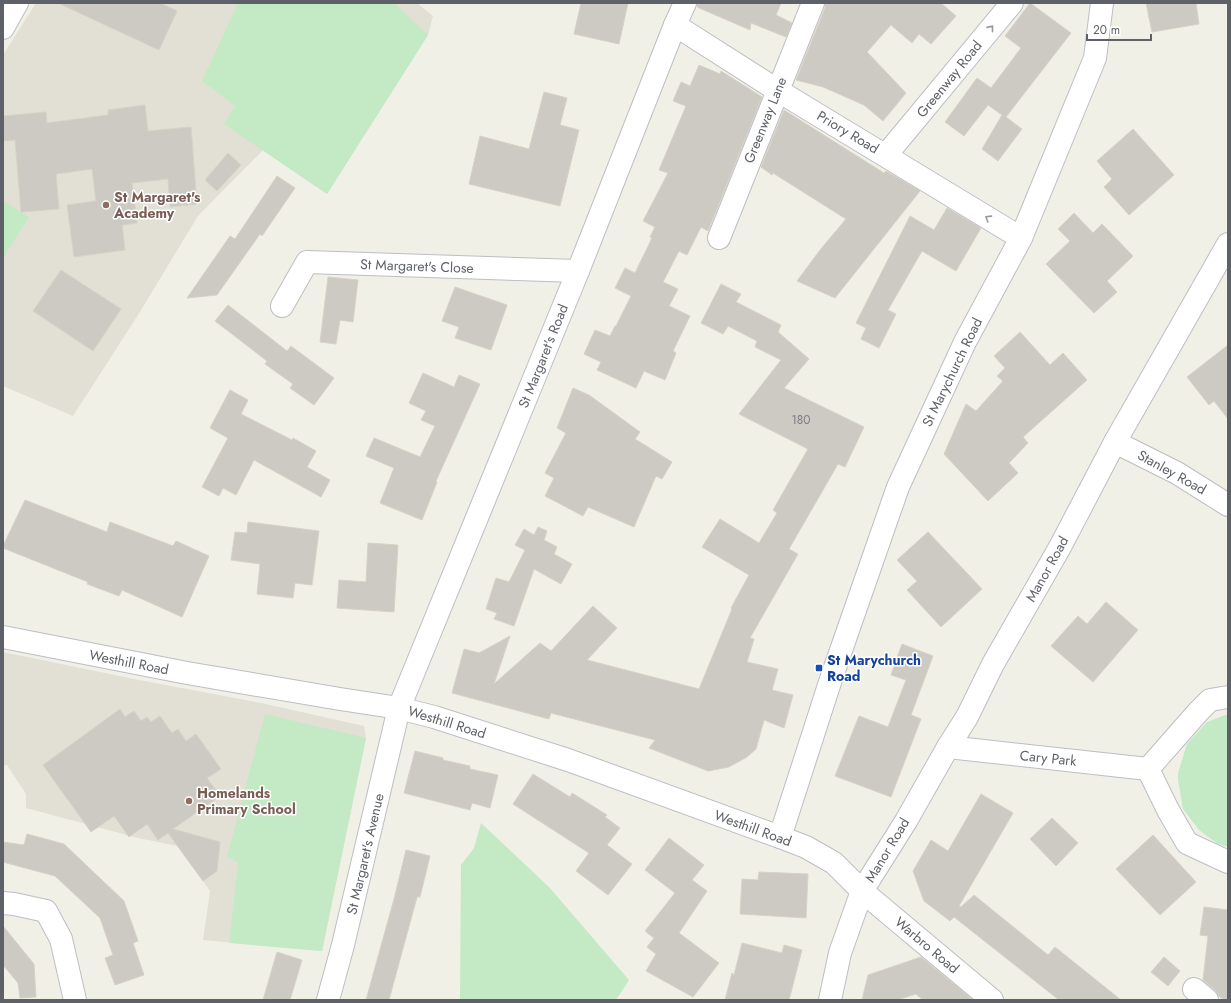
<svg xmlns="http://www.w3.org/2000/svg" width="1231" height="1003" font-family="Jost,sans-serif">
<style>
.education{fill:#e2dfd5}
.green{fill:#c3eac5}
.building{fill:#cdcac4;stroke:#d7d2c5}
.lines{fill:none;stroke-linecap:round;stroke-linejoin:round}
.minor-casing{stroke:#bcbec3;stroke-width:24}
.minor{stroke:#fff;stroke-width:22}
.oneway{stroke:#96999d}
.education-dot{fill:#8d6e63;stroke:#fff;stroke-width:1.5}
.transit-dot{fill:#1a4fb4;stroke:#fff;stroke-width:1.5}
.labels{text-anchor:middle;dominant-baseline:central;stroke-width:3;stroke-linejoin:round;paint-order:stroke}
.number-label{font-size:12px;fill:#7a7c7f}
.street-label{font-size:14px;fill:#5e6268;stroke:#fff}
.education-label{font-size:14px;font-weight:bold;fill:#785e54;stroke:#fff;text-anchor:start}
.transit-label{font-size:14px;font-weight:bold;fill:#164399;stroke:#fff;text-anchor:start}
</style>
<rect width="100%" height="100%" fill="#f1f0e7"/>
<g class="education">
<path d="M36,3H417L433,16L428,35L327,194L263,150L198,216L138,315L73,416L3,386V55Z"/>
<path d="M3,652L139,680L266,704L364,726L366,738L322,951L203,940L210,891L178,846L138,838L26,808V794L7,765H3Z"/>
</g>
<g class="green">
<path d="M238,3H394L428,35L327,194L224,124L235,106L202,81Z"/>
<path d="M3,201L29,217L3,258Z"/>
<path d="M265,714L366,738L322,951L229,943L238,862L227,857Z"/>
<path d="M1228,714V847L1218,844L1199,830L1183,809L1178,780V773L1187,744L1207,722Z"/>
<path d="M481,823L549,887L629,980L616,1000H460L461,865L474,848Z"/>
</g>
<g class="building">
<path d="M58,3H160L177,11L159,50Z"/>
<path d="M581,3H628L619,44L574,34Z"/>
<path d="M697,3H781L776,15L792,23L786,37L751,23L750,30L697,7Z"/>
<path d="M825,3H941L956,16L931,44L919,34L912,43L891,25L867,52L906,93L883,121L864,105L823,87L796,80L825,8Z"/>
<path d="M1030,3L1071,33L1006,117L1022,129L998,161L982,149L1002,115L988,105L964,136L945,122L977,78L991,88L1021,48L1005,36Z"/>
<path d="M1146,3H1196L1199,24L1152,32Z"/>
<path d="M699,65L720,74L721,71L762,97L708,231L701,227L687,255L679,251L663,282L678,289L669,306L690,316L673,351L676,353L665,380L644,371L636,388L597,370L601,362L584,354L595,330L610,336L615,326H616L631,296L615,288L625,268L635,273L652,238L650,237L655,227L643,221L668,173L659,170L686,106L673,101L681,82L690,86Z"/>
<path d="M544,92L567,98L560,125L579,130L560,206L469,184L480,136L529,149Z"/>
<path d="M145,105L148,131L191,127L197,204L170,207L168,179L132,183L137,223L122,225L125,250L74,257L67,205L96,201L92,169L56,174L59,209L21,212L15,140L3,141V116L46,112L47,123L108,115V110Z"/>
<path d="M784,110L884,173L886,171L920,191L835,298L797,281L820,250L846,219L773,173L772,175L761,167Z"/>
<path d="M1133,129L1174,175L1129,215L1104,187L1112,179L1097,161Z"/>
<path d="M228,153L241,165L217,191L205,180Z"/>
<path d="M277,176L295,188L262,236L260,234L217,295L187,298L230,236L235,239Z"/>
<path d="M947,208L981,228L956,271L922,251L888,310L896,314L879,348L861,339L866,328L856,323L910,216L934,230Z"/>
<path d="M1074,213L1093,233L1102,224L1133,256L1107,281L1117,292L1094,313L1046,264L1070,241L1058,229Z"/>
<path d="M61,270L121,309L93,351L33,311Z"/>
<path d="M328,277L358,280L353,322L340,320L336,344L320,342Z"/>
<path d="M721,284L741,294L736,302L781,325L778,332L809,359L784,388L864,427L845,467L838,464L789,549L798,554L750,638L754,639L747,662L778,669L772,690L793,695L784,728L764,720L756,749L747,757L729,767L708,771L649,748L655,740L551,713L549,719L452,693L464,649L479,653L510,636L494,684L540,643L551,651L593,606L617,628L587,660L699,689L732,609L731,608L749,575L702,547L720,519L759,543L777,513L773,510L808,449L739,414L781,360L755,347L757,341L728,326L723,334L701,323Z"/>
<path d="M455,287L507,305L491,350L455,338L459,327L442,321Z"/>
<path d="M228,305L287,351L291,346L334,378L314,405L290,388L293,384L265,364L267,361L215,321Z"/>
<path d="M1020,332L1050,365L1063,353L1087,380L1023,437L1028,443L1009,463L1018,473L988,501L944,454L966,404L976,411L1003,381L997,376L1005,368L994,356Z"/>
<path d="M1228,345V419L1214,401L1209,405L1187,377Z"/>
<path d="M423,373L454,387L459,375L480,384L436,481L437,482L422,520L380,503L394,468L366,456L374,438L420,457L435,426L421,420L426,411L409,403Z"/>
<path d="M573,388L589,395L640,432L635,439L672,462L662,479L656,476L634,527L588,507L583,516L545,496L554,478L545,473L566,433L557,428Z"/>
<path d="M230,390L248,400L241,414L292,440L293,438L316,451L307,467L330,480L321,497L254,460L236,495L223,488L219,496L202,487L228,438L210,428Z"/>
<path d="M25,500L107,532L110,522L173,546L176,541L209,556L182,617L122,590L119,596L87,584L88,582L3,548V546Z"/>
<path d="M248,522L319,531L312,585L295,583L293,598L257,594L260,564L231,560L235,532L247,533Z"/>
<path d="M538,527L547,531L544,540L557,547L554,554L572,564L561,584L534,569L514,626L494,619L497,613L486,609L496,578L509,582L525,550L515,545L524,529L534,535Z"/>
<path d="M928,532L982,589L941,627L907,590L917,581L897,560Z"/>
<path d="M368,543L398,545L394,612L337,608L339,580L366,582Z"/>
<path d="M1106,602L1138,630L1093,682L1051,646L1078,616L1087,624Z"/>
<path d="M902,644L933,656L911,715L921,719L891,797L835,776L859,716L888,727L906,680L891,675Z"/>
<path d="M120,709L125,717L134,711L141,721L147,717L151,722L160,716L172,733L178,729L186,741L196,734L221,769L207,778L220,796L173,829L220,842L217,871L203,881L168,833L158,840L147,824L129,837L114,816L91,832L43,765Z"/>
<path d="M415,751L443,758V760L470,766V769L498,775L490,808L472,803L470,810L404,793Z"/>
<path d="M533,774L570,797L572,793L607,815L605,817L620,828L607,845L632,864L608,895L576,871L589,853L513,804Z"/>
<path d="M981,794L1013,813L959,906L961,907L974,895L1048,955L1055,947L1121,1000H1059L954,917L950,921L924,901L913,871L931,840L948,851Z"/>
<path d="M1052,818L1078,843L1056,866L1030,839Z"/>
<path d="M27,834L64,844L124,901L138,941L133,943L144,975L115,985L105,958L113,955L100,918L55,876L3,862V842L24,845Z"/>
<path d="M1153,835L1196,882L1160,915L1116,869Z"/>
<path d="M669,838L704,865L692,880L707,891L679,933L719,963L693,997L646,971L656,954L647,947L654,938L645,931L675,893L645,870Z"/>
<path d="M406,850L430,856L420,897H417L389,1000H366L394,899Z"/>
<path d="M759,872L808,874L806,918L740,914L742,879L758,880Z"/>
<path d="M1204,907L1228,910V1000H1224L1219,996L1215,990L1203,980L1208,936L1200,935Z"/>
<path d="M3,926L34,964L36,997L20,998L18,983L3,965Z"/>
<path d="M742,943L782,953L784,945L802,950L789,1000H725L732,973L734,975Z"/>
<path d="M277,952L302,960L290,1000H263Z"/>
<path d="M921,957L973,1000H923L916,994L897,1000H862L868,975Z"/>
<path d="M1164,957L1180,971L1168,986L1151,972Z"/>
</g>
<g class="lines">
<defs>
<g id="minor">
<path d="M675,25L777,90L1021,238"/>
<path d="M3,28L17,3"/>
<path d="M886,155L1012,3"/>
<path d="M719,238L813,3"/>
<path d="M282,306L307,262L578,271"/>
<path d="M1115,442L1177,473L1228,505"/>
<path d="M3,637L187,673L340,699L399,708L434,717L568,760L780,837L806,847L834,863L862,891L992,1000"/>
<path d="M948,747L1148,769"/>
<path d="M1148,769L1168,810L1187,843L1228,862"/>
<path d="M1148,769L1198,712L1210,700L1228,697"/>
<path d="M780,837L831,679L898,487L965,342L1021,238L1095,58L1102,3"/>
<path d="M3,903L14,904L46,911L61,939L75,1000"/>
<path d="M1194,989L1207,1000"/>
<path d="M328,1000L343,945L399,708L578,271L675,25L685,3"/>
<path d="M830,1000L840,953L862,891L906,821L948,747L967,717L993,664L1060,547L1115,442L1228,244"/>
</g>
</defs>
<use href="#minor" class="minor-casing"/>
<use href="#minor" class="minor"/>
</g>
<defs><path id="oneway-chevron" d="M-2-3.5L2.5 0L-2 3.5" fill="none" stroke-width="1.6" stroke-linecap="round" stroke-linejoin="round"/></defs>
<g class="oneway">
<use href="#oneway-chevron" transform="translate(991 28) rotate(-51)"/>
<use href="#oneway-chevron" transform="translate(988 218) rotate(-148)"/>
</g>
<g class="education-dot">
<circle cx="106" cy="205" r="4"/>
<circle cx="189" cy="801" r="4"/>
</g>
<rect class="transit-dot" x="815" y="664" width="8" height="8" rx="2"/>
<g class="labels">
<g class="number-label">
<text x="801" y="420">180</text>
</g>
<g class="street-label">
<text transform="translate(949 79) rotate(-51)">Greenway Road</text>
<text transform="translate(765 120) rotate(-68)">Greenway Lane</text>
<text transform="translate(848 132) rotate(31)">Priory Road</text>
<text transform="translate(417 266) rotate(2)">St Margaret's Close</text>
<text transform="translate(543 356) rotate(-68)">St Margaret's Road</text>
<text transform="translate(952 372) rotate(-64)">St Marychurch Road</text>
<text transform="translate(1172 472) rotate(29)">Stanley Road</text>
<text transform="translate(1047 569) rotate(-61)">Manor Road</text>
<text transform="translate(129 662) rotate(11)">Westhill Road</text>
<text transform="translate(447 722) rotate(17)">Westhill Road</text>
<text transform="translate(1048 758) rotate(6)">Cary Park</text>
<text transform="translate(753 828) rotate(20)">Westhill Road</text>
<text transform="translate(887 850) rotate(-59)">Manor Road</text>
<text transform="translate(365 854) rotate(-77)">St Margaret's Avenue</text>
<text transform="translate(927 945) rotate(40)">Warbro Road</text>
</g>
<g class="education-label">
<text x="114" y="197">St Margaret's<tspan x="114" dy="16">Academy</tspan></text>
<text x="197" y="793">Homelands<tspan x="197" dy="16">Primary School</tspan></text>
</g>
<g class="transit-label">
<text x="827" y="660">St Marychurch<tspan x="827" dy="16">Road</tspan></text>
</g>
</g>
<rect width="1231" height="1003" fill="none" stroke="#5e6268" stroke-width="8"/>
<path d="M1087 34v6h64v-6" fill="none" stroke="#5e6268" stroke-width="2"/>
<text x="1093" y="34" font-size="12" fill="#5e6268" stroke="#ffffff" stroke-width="3" paint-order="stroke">20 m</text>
</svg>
